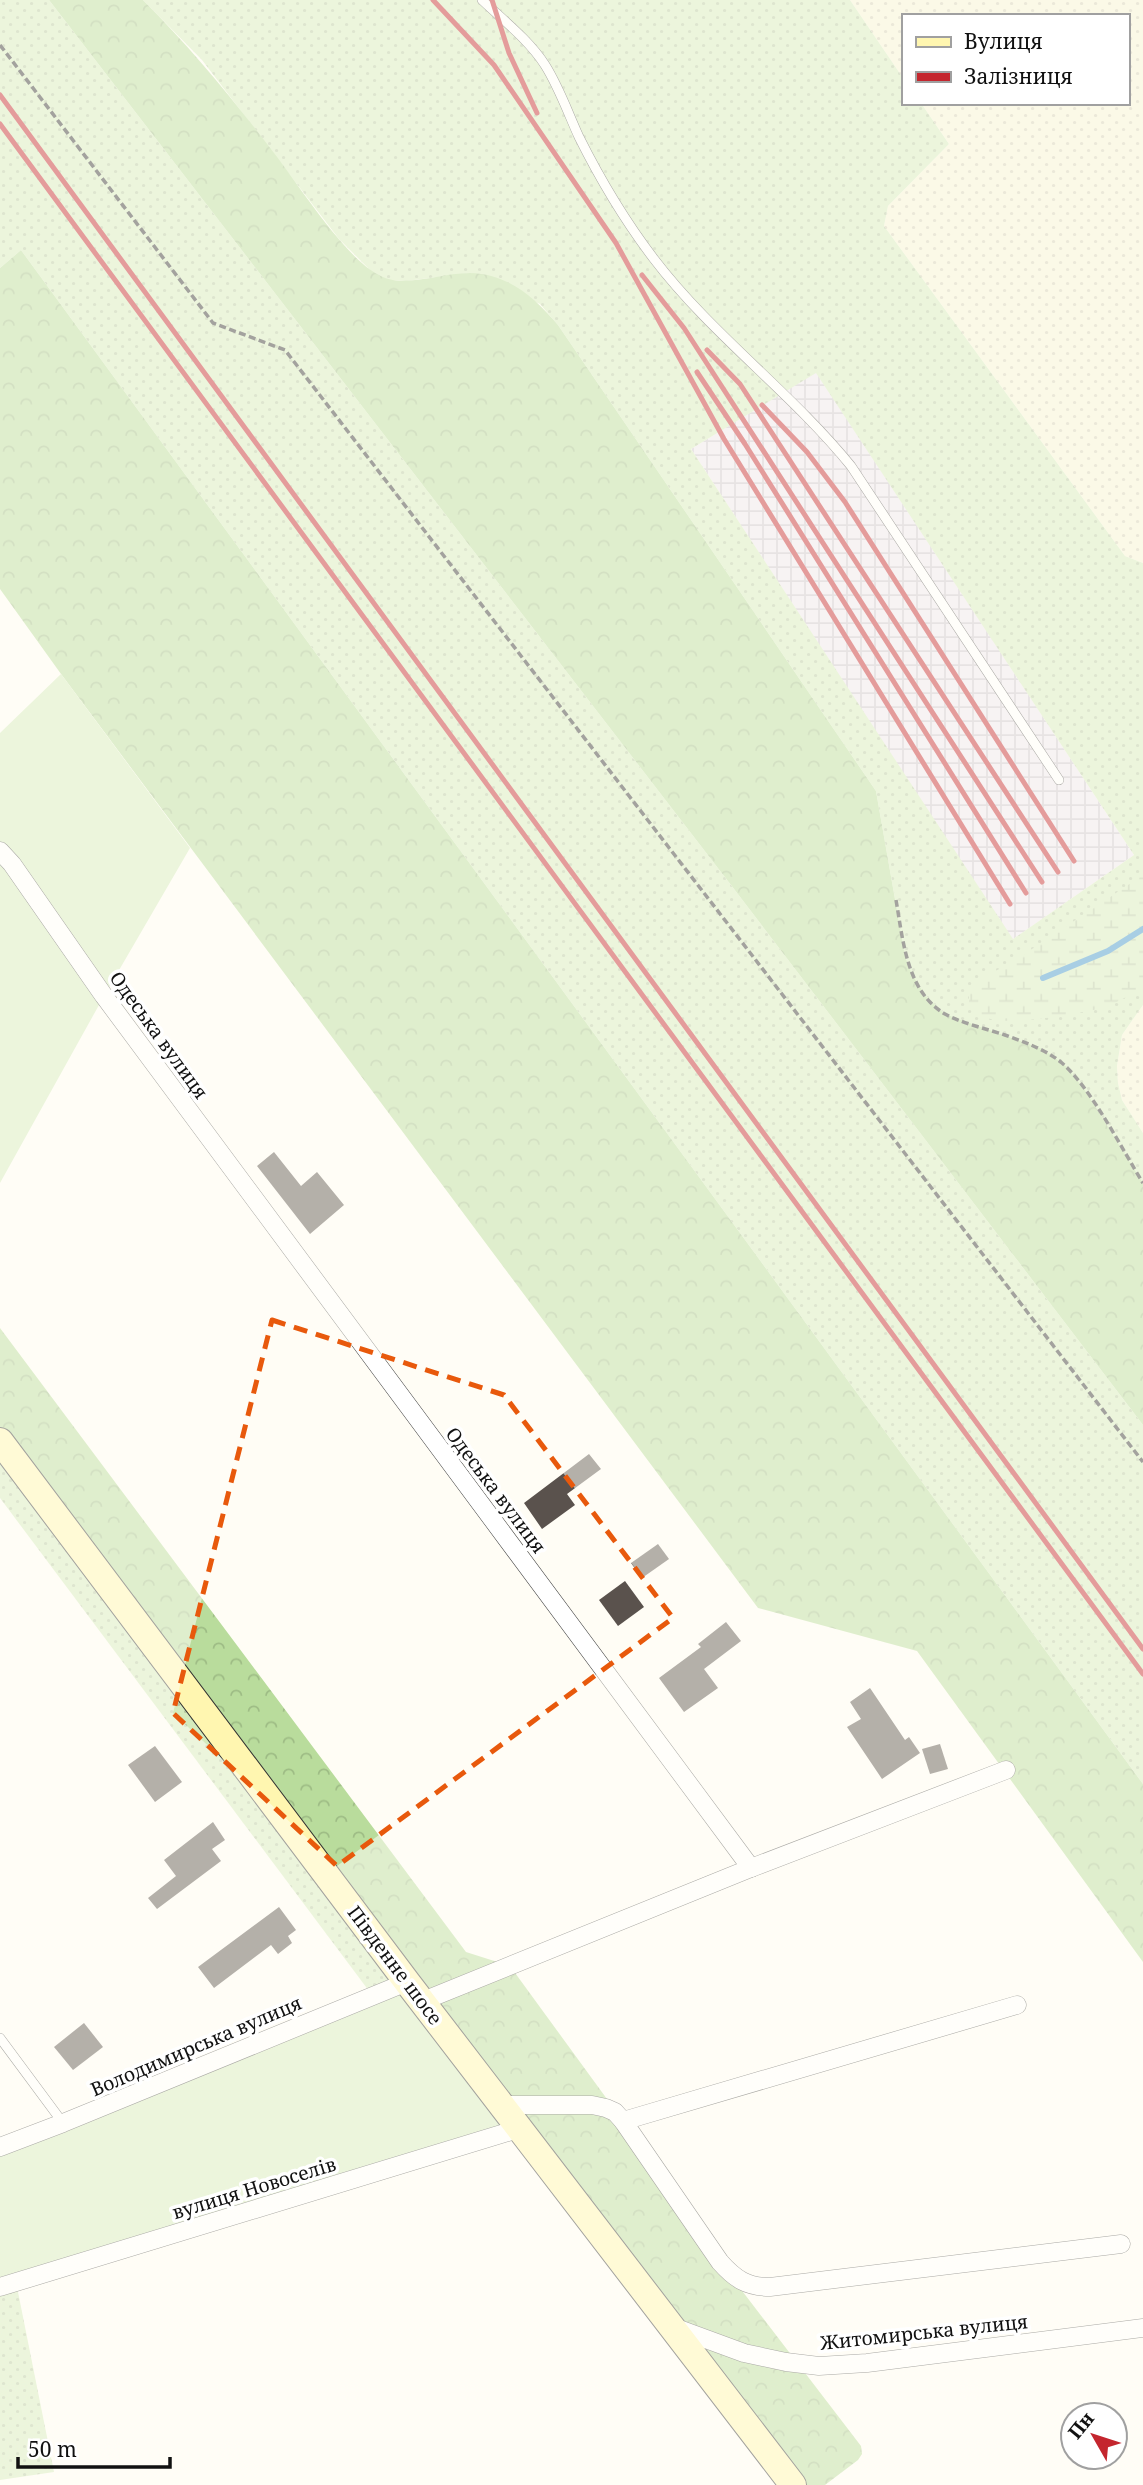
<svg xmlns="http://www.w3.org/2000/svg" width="1143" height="2485" font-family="'Noto Serif',serif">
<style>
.industrial{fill:url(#industrial-grid)}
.farmland{fill:url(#farmland-dots)}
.grass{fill:url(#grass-dots);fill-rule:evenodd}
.forest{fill:url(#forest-crowns)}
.wetland{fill:url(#wetland-marsh)}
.garden{fill:#d5ebbd}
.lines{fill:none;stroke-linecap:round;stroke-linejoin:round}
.stream{stroke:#3f96cf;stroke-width:6}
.building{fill:#5a524d}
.lane-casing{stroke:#444;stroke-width:10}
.street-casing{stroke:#444;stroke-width:19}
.secondary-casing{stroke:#333;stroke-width:28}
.path{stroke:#333;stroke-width:3.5;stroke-dasharray:7 3.5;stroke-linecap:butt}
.lane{stroke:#fff;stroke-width:9}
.street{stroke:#fff;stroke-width:18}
.secondary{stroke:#fff6b0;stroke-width:26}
.rail{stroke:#c4262e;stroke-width:5}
.marked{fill:none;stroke:#e8590c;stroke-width:5;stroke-dasharray:14 9;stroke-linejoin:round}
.labels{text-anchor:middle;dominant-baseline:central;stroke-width:7;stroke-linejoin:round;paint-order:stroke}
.street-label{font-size:19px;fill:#111;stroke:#fff}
</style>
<defs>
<pattern id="industrial-grid" width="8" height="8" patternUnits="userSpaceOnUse" patternTransform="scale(1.75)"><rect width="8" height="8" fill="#eee6ef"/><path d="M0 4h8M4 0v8" fill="none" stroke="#cbc4cc"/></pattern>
<pattern id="farmland-dots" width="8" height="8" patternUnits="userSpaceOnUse" patternTransform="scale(1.75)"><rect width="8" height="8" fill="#f6f3d4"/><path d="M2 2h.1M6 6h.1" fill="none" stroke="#d2cfb5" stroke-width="1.8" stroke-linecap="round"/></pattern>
<pattern id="grass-dots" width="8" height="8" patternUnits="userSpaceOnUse" patternTransform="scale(1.75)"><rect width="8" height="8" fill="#d5ebbd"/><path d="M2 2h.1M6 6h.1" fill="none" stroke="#b6c8a1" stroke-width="1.8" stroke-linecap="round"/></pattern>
<pattern id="forest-crowns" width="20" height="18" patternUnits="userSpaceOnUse" patternTransform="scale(1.75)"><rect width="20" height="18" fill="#b9dc9c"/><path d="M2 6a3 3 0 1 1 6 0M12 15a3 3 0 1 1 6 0" fill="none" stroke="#9ebc85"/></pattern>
<pattern id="wetland-marsh" width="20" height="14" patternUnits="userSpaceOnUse" patternTransform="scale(1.75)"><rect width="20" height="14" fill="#d5ebbd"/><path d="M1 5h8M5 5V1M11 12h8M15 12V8" fill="none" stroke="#b6c8a1"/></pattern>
</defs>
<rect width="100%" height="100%" fill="#fffdf5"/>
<path class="industrial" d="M816,372L1134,855L1012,940L691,449Z"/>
<g class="farmland">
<path d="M850,0H1143V563L1125,556L884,226L888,206L949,144L921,103H1127V16H903V78Z"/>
<path d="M1143,1005V1133L1122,1100L1118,1083L1117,1066L1122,1035Z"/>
</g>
<g class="grass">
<path d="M0,0H49L734,889L1143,1425V1784L21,250L0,268Z"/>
<path d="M143,0H850L903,78V103H921L949,144L888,206L884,226L1125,556L1143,563V1005L1122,1035L1117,1066L1118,1083L1122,1100L1143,1133V1183L1085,1090L1065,1065L1043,1049L945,1014L926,996L912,974L905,956L876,791L558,325L540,304L470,273L406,281L388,280L373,273L339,239L202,60ZM816,373L1134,855L1013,939L691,449Z"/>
<path d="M0,1441L407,1982L372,1995L0,1498Z"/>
<path d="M16,2282L54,2472L0,2480V2287Z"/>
</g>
<g class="forest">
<path d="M49,0H143C191,48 233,99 274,153C298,184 344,256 377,274C392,283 406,281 423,279C438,277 455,273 470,273C509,274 535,298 558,325L876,791L905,956L912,974L926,996L945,1014L1043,1049L1065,1065L1085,1090L1143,1183V1425L734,889Z"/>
<path d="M21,250L1143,1784V1962L917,1651L758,1608L61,674L0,589V268Z"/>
<path d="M0,1328L466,1952L510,1966L623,2121L720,2262L861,2446L862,2454L858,2460L825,2485H793L0,1441Z"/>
</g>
<path class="wetland" d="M1143,875V986C1131,994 1119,1002 1105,1007C1084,1013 1018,1024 997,1020C985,1019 977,1013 969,1005V994L977,983L990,974L1014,961Z"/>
<g class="garden">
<path d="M61,674L190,848L104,996L0,1183V733Z"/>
<path d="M407,1982L521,2128L0,2287V2147Z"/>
</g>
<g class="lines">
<path class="stream" d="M1043,978L1108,951L1143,929"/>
</g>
<g class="building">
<path d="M274,1152L301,1186L317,1172L344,1205L310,1234L257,1166Z"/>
<path d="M589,1454L601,1469L567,1494L575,1505L542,1529L524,1503Z"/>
<path d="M658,1544L669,1559L642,1578L631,1563Z"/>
<path d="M625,1581L644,1607L618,1626L599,1600Z"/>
<path d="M726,1622L741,1641L704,1669L718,1688L684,1712L659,1678L701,1647L698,1644Z"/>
<path d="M870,1688L905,1740L909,1737L920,1753L882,1779L847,1727L861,1719L850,1702Z"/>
<path d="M940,1744L948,1769L930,1774L922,1749Z"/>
<path d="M155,1746L182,1782L155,1802L128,1765Z"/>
<path d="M213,1822L225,1840L212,1849L221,1861L157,1909L148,1898L176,1876L164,1860Z"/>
<path d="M279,1907L296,1930L288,1936L292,1943L278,1954L271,1945L214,1988L198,1967Z"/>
<path d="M84,2023L103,2047L73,2070L54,2047Z"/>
</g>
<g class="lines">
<defs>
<g id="lane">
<path d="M482,0C503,20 529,40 545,65C559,87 568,113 579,137C600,179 625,221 654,259C712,335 791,392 851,466L1059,780"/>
<path d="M0,2038L63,2123"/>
</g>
<g id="street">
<path d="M0,851L12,864L104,996L751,1868L423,2001"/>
<path d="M751,1868L1006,1770"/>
<path d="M503,2105H592L606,2108L615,2112L623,2121L720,2262C735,2279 747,2287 770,2287L1121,2244"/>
<path d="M623,2121L1017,2005"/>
<path d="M0,2147L63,2123L407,1982"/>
<path d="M0,2287L521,2128"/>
<path d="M676,2328L744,2353L786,2362L819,2366L867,2363L1143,2328"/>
</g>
<path id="secondary" d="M0,1441L407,1982L793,2485"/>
</defs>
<use href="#lane" class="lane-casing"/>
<use href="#street" class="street-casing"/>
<use href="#secondary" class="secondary-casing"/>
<g class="path">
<path d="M0,45L213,323L285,350L1143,1462"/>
<path d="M896,900C903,939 906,991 945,1014C961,1023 987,1029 1005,1035C1026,1043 1045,1049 1062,1063C1091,1088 1122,1149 1143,1183"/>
</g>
<use href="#lane" class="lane"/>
<use href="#street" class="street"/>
<use href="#secondary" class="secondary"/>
<g class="rail">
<path d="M433,0L494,65L616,243L724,439L1010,904"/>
<path d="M492,0L509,53L537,113"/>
<path d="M0,95L1143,1649"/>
<path d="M0,124L1143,1674"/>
<path d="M642,275L684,328L1042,882"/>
<path d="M707,350L740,384L1058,872"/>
<path d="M697,372L745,444L1026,893"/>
<path d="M762,405L807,452L845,502L1074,861"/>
</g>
</g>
<path d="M0 0H1143V2485H0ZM272,1320L504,1395L673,1618L337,1866L173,1713Z" fill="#fffdf5" fill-opacity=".55" fill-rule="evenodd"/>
<path class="marked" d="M272,1320L504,1395L673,1618L337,1866L173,1713Z"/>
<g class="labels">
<g class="street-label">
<text transform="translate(159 1035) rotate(54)">Одеська вулиця</text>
<text transform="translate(496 1490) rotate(53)">Одеська вулиця</text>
<text transform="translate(395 1965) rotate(53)">Південне шосе</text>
<text transform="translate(196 2046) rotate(-23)">Володимирська вулиця</text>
<text transform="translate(254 2188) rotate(-17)">вулиця Новоселів</text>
<text transform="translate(924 2332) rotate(-6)">Житомирська вулиця</text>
</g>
</g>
<rect x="902" y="14" width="228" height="91" fill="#ffffff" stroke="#a0a0a0" stroke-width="2"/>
<rect x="916" y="37" width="35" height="10" fill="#fff6b0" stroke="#a0a0a0" stroke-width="2"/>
<text x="964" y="49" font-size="21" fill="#111111">Вулиця</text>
<rect x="916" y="72" width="35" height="10" fill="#c4262e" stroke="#a0a0a0" stroke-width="2"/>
<text x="964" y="84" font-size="21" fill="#111111">Залізниця</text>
<g transform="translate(1094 2436) rotate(309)"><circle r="33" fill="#ffffff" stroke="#a0a0a0" stroke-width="2"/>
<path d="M0-5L12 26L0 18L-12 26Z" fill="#c4262e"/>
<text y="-10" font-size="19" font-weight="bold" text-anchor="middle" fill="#111111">Пн</text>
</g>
<path d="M18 2457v10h152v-10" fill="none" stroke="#111111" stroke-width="3.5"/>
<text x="28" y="2457" font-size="21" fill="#111111" stroke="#ffffff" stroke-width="5" paint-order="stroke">50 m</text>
</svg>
